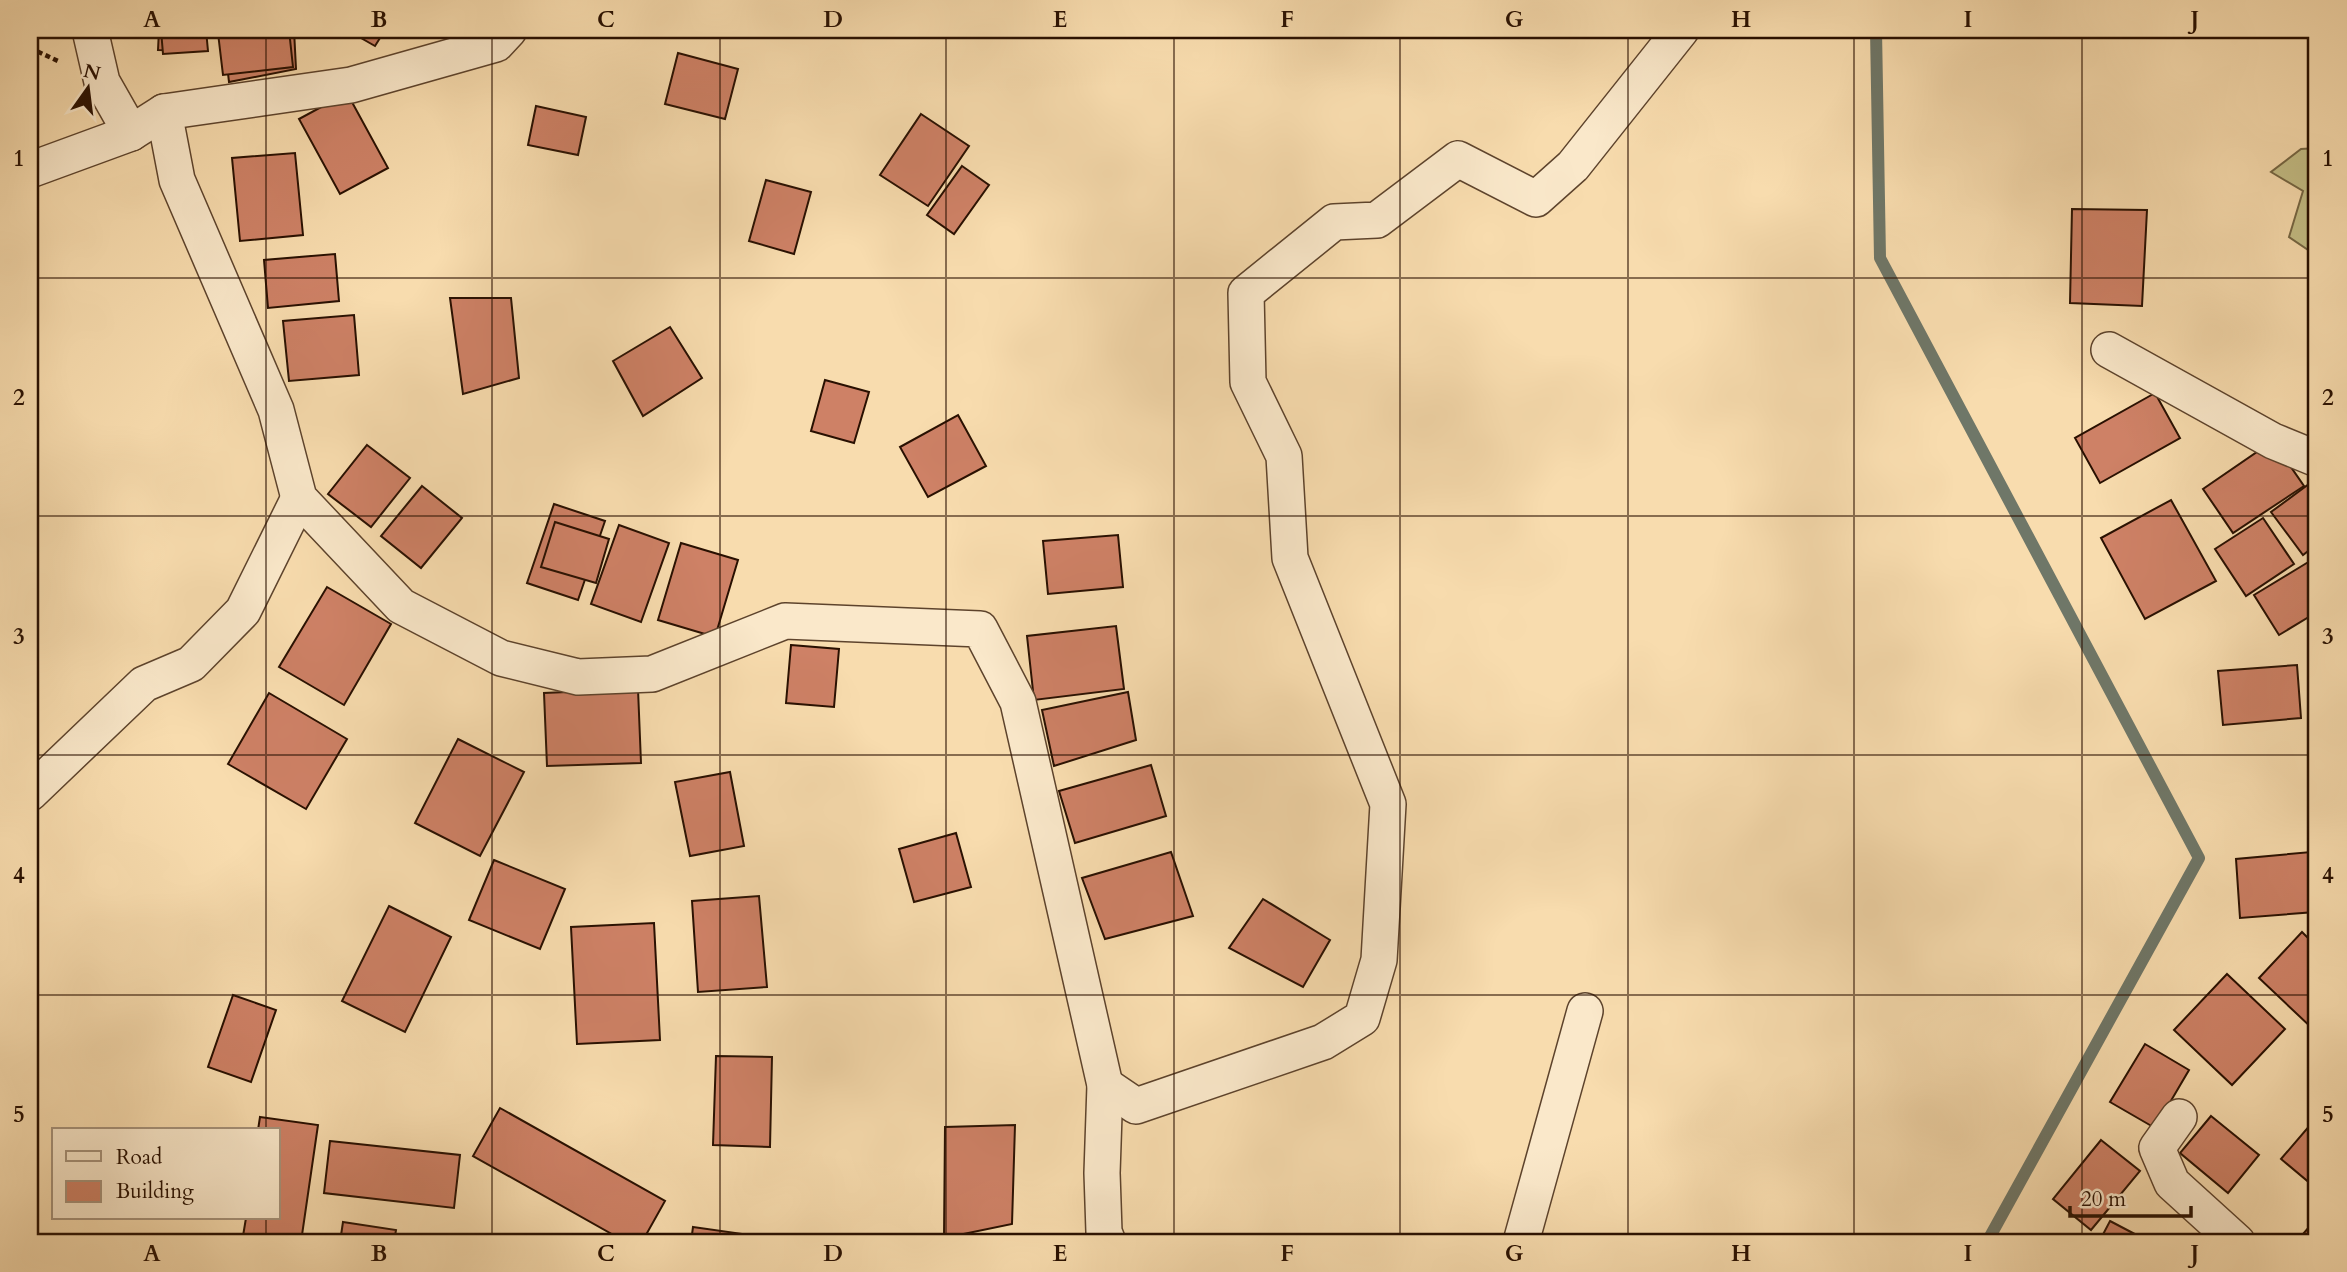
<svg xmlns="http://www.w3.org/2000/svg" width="2347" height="1272" font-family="Cardo,serif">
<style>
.green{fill:#c4be86;stroke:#766744;stroke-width:2}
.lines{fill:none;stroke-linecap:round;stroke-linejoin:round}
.stream{stroke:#6f7768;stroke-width:12}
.building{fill:#ce8166;stroke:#291001;stroke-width:2}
.minor-casing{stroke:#5d432c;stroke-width:38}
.path{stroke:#291001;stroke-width:4.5;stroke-dasharray:5 3.5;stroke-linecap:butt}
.minor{stroke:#fae8ca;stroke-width:35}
.grid{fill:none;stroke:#291001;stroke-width:2;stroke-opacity:0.55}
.neatline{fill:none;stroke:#291001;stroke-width:2.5}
.grid-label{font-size:23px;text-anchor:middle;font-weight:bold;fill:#291001}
</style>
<rect width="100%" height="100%" fill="#f8dcae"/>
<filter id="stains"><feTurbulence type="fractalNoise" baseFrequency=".00286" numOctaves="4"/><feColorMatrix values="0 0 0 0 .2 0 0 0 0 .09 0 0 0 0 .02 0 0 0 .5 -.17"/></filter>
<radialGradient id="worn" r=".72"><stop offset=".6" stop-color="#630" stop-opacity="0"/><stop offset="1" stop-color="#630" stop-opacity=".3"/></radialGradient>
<path class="green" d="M2317,148V256L2289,237L2303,191L2271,172L2301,149Z"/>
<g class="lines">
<path class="stream" d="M1876,30L1880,258L2199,858L1987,1242"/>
</g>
<g class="building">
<path d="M159,30H205V51L158,50Z"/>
<path d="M161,30H206L208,51L163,54Z"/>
<path d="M223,30H294L296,69L229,82Z"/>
<path d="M250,30H289L293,67L223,75L218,33Z"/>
<path d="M347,30H385L375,46Z"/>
<path d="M678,53L738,69L725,119L665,104Z"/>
<path d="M347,93L388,168L340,194L299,119Z"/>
<path d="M536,106L586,117L578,155L528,145Z"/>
<path d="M921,114L969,146L928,206L880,175Z"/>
<path d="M295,153L303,235L240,241L232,158Z"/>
<path d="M962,166L989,185L954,234L927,215Z"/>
<path d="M766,180L811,192L794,254L749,241Z"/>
<path d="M2072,209L2147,210L2142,306L2070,303Z"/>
<path d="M335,254L339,301L268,308L264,260Z"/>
<path d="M450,298H511L519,378L463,394Z"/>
<path d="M354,315L359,375L289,381L283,321Z"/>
<path d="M670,327L702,378L643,416L613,361Z"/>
<path d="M825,380L869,392L854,443L811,431Z"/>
<path d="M2155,393L2180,438L2100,483L2075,438Z"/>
<path d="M958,415L986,466L928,497L900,447Z"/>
<path d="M2273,441L2304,486L2233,533L2203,489Z"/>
<path d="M367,445L410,478L371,527L328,494Z"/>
<path d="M2317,478V544L2303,555L2271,512Z"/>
<path d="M422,486L462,518L421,568L381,536Z"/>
<path d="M2171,500L2216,581L2145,619L2101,538Z"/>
<path d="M554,504L605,521L578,600L527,583Z"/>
<path d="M2263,518L2294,564L2246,596L2215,549Z"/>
<path d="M555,522L609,539L596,583L541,567Z"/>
<path d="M619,525L669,543L641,622L591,604Z"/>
<path d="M1118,535L1123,587L1048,594L1043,541Z"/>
<path d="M681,543L738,560L715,637L658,620Z"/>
<path d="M2310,561L2317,572V612L2279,635L2254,595Z"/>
<path d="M327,587L391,624L344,705L279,667Z"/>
<path d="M1116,626L1124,689L1034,700L1027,636Z"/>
<path d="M791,645L839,649L834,707L786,703Z"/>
<path d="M2297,665L2301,718L2223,725L2218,671Z"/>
<path d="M638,689L641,763L547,766L544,693Z"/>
<path d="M1128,692L1136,740L1054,766L1042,710Z"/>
<path d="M269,693L347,739L306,809L228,764Z"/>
<path d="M458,739L524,772L480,856L415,823Z"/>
<path d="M1151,765L1166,816L1075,843L1059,791Z"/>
<path d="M730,772L744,846L690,856L675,782Z"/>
<path d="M956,833L971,887L914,902L899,849Z"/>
<path d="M1171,852L1193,916L1105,939L1082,878Z"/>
<path d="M2311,852L2315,912L2240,918L2236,859Z"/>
<path d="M494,860L565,889L540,949L469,920Z"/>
<path d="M759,896L767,987L698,992L692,901Z"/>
<path d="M1263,899L1330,940L1303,987L1229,948Z"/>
<path d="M389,906L451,937L405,1032L342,1001Z"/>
<path d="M654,923L660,1040L577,1044L571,927Z"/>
<path d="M2302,932L2317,947V1028L2315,1031L2259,978Z"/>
<path d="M2227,974L2285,1029L2232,1085L2174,1030Z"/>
<path d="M233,995L276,1010L251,1082L208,1067Z"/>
<path d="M2145,1044L2189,1070L2155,1128L2110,1102Z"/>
<path d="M716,1056L772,1057L770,1147L713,1145Z"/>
<path d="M500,1108L665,1201L642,1242H626L473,1156Z"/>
<path d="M2211,1116L2259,1155L2228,1193L2180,1153Z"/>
<path d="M260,1117L318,1125L301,1242H242L246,1218H278V1130H258Z"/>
<path d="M2317,1117V1189L2281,1159Z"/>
<path d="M1015,1125L1012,1224L944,1238L945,1127Z"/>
<path d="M2101,1140L2140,1171L2091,1230L2053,1199Z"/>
<path d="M330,1141L460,1155L454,1208L324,1193Z"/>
<path d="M2317,1218V1242H2296Z"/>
<path d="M2110,1221L2150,1242H2099Z"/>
<path d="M343,1222L396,1230L394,1242H340Z"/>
<path d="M693,1227L750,1235V1242H691Z"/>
</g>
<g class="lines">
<defs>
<g id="minor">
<path d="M90,30L102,82L131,133"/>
<path d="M164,112L177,180L276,410L299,498L401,606L501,658L578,677L652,674L785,621L980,629L1018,702L1105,1085L1102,1173L1104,1232L1108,1242"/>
<path d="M30,170L131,133L164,112L351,85L496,44L509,30"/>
<path d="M2109,350L2273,441L2317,459"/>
<path d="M30,793L144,684L191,664L243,611L299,498"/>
<path d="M1105,1085L1136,1106L1323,1042L1362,1018L1379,960L1388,804L1290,558L1284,456L1248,382L1246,293L1334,222L1377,220L1458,159L1536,199L1573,166L1681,30"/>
<path d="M2179,1117L2157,1148L2172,1183L2237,1242"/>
<path d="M1521,1242L1585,1011"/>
</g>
</defs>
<use href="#minor" class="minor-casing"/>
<path class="path" d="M30,48L58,61"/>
<use href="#minor" class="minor"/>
</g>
<path class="grid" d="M266,30V1130M492,30V1242M720,30V1242M946,30V1242M1174,30V1242M1400,30V1242M1628,30V1242M1854,30V1242M2082,30V1242M30,278H2317M30,516H2317M30,755H2317M30,995H2317M266,1218V1242"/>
<rect width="2347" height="1272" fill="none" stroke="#f8dcae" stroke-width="77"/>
<rect x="52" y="1128" width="228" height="91" fill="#fae8ca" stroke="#a6927a" stroke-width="2"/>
<rect x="66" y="1151" width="35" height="10" fill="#fae8ca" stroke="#a6927a" stroke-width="2"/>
<text x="116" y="1164" font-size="21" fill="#291001">Road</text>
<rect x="66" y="1181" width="35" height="21" fill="#ce8166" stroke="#a6927a" stroke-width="2"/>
<text x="116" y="1198" font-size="21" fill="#291001">Building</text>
<g transform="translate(88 88) rotate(14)" stroke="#fae8ca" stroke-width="5" paint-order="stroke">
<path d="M0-5L12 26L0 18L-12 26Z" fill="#291001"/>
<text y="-10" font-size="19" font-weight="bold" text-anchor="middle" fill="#291001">N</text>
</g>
<path d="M2070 1206v10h121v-10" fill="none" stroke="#291001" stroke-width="3.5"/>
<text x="2081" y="1206" font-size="21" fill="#291001" stroke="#fae8ca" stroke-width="5" paint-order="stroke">20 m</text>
<rect x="38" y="38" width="2270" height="1196" class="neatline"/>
<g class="grid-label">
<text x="152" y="27">A</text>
<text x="379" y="27">B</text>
<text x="606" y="27">C</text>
<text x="833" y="27">D</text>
<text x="1060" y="27">E</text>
<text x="1287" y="27">F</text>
<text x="1514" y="27">G</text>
<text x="1741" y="27">H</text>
<text x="1968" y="27">I</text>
<text x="2195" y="27">J</text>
<text x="19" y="166">1</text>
<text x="2328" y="166">1</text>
<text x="19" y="405">2</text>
<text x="2328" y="405">2</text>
<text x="19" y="644">3</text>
<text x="2328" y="644">3</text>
<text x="19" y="883">4</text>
<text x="2328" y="883">4</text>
<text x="19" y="1122">5</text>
<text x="2328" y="1122">5</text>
<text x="152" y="1261">A</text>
<text x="379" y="1261">B</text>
<text x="606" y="1261">C</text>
<text x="833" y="1261">D</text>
<text x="1060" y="1261">E</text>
<text x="1287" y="1261">F</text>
<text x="1514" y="1261">G</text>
<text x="1741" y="1261">H</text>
<text x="1968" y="1261">I</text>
<text x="2195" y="1261">J</text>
</g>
<rect width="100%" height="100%" filter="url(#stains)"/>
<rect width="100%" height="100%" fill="url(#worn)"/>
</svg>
